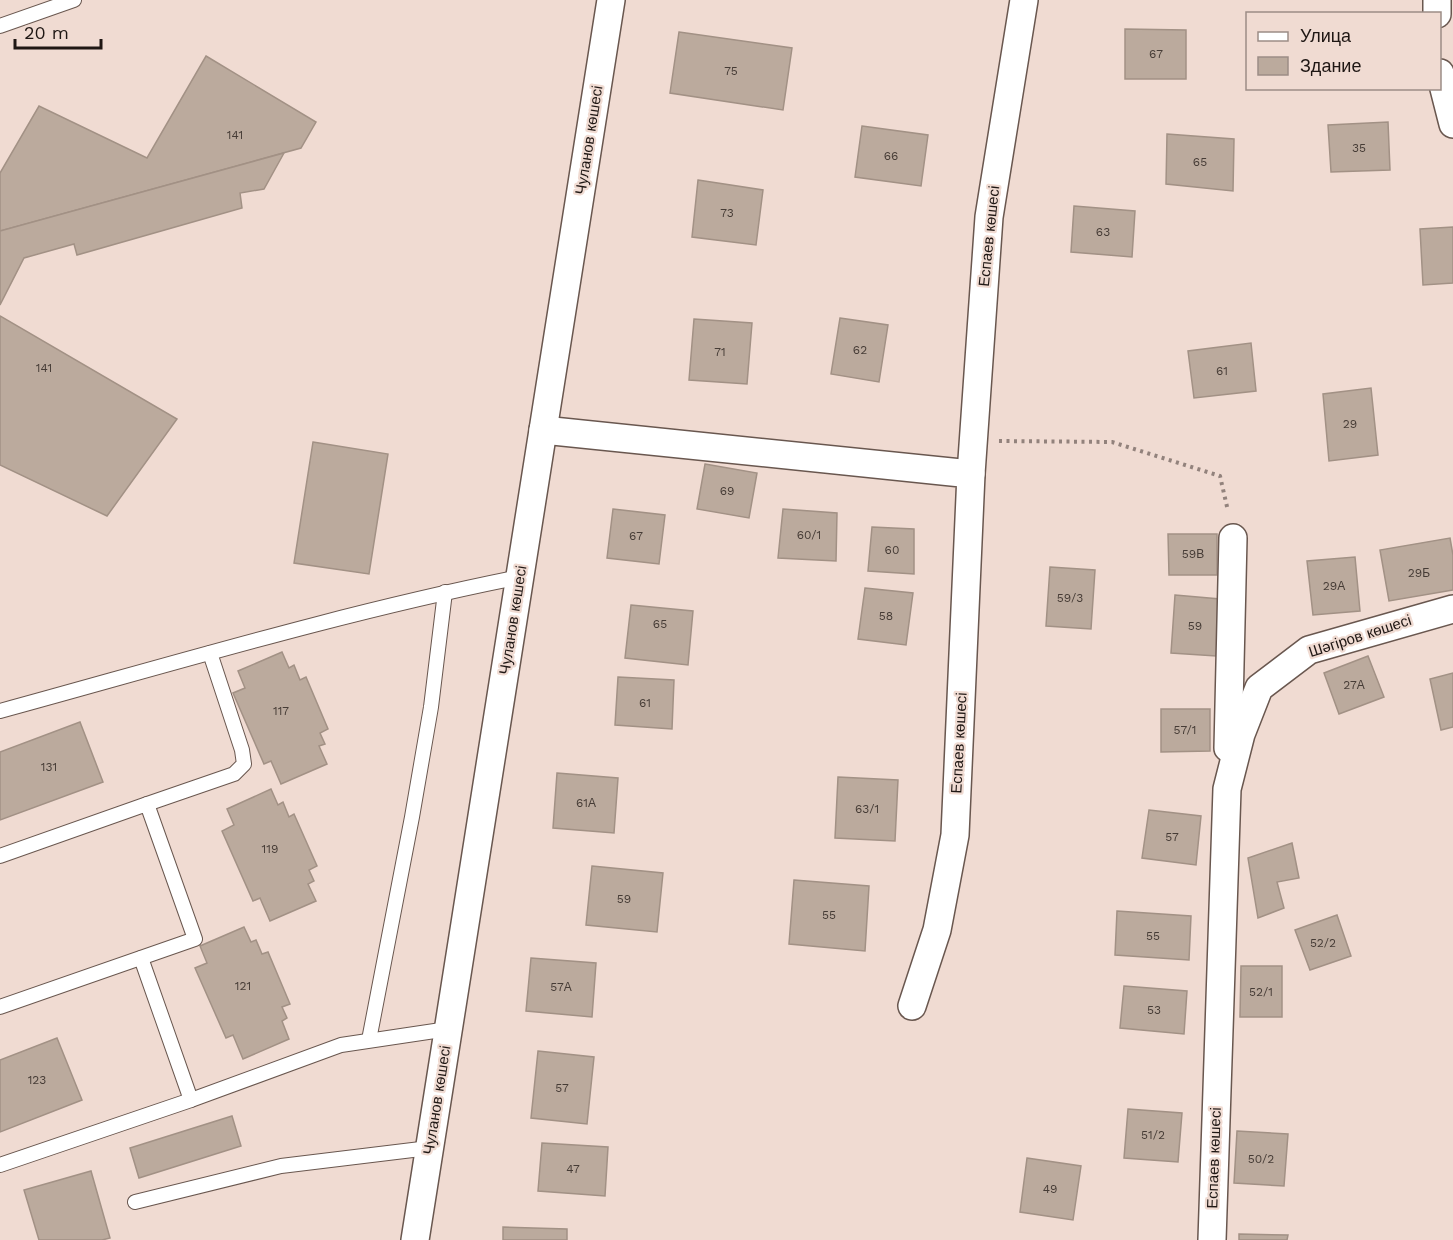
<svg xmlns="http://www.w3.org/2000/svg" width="1453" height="1240" font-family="'Work Sans',sans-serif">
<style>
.building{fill:#bbaa9d;stroke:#a29185;stroke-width:1.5}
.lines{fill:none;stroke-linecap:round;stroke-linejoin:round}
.service-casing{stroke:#69574f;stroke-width:16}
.minor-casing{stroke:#69574f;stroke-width:30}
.path{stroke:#92827c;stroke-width:4;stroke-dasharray:3 4.5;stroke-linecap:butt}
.service{stroke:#fff;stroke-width:14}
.minor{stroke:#fff;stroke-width:27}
.labels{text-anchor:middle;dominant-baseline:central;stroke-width:4.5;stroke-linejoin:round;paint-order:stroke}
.number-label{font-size:12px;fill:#463c36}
.street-label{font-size:15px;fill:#1f1714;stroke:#f0dbd2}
</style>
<rect width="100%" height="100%" fill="#f0dbd2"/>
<g class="building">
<path d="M1125,29L1186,30V79H1125Z"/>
<path d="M679,32L792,48L783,110L670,93Z"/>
<path d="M206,56L316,122L301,148L0,231V173L39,106L147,158Z"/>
<path d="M1388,122L1390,170L1331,172L1328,125Z"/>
<path d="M862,126L928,135L921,186L855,177Z"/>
<path d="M1167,134L1234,139L1233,191L1166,184Z"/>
<path d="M284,153L264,189L240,193L242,208L77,255L74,244L24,258L0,305V231Z"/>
<path d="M698,180L763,190L756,245L692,237Z"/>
<path d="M1074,206L1135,211L1132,257L1071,252Z"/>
<path d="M1453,227V283L1423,285L1420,229Z"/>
<path d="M0,316L177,419L107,516L0,465Z"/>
<path d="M840,318L888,325L879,382L831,374Z"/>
<path d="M694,319L752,323L747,384L689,380Z"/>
<path d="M1251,343L1256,391L1194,398L1188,351Z"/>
<path d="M1371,388L1378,455L1329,461L1323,394Z"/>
<path d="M313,442L388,454L369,574L294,563Z"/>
<path d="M705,464L757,473L749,518L697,509Z"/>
<path d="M613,509L665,515L659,564L607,558Z"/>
<path d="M783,509L837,513L836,561L778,558Z"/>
<path d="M872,527L914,529V574L868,571Z"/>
<path d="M1168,534H1217V575H1169Z"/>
<path d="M1450,538L1453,555V590L1389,601L1380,550Z"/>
<path d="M1355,557L1360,611L1313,615L1307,561Z"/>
<path d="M1050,567L1095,570L1091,629L1046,626Z"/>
<path d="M865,588L913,593L906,645L858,639Z"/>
<path d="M1175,595L1220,599L1216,656L1171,653Z"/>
<path d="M631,605L693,611L688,665L625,658Z"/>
<path d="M282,652L289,668L294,665L300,680L306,677L328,729L320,733L325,744L319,746L327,764L281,784L271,761L264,764L233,693L245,688L238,671Z"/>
<path d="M1368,656L1384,697L1339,714L1324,673Z"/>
<path d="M1453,673V727L1441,730L1430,679Z"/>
<path d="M618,677L674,680L672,729L615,725Z"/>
<path d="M1161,709H1210V751L1161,752Z"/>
<path d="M80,722L103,782L0,820V752Z"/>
<path d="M557,773L618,778L614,833L553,828Z"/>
<path d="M838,777L898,780L895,841L835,838Z"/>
<path d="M271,789L278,805L283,802L289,817L294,814L317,866L309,870L314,881L308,884L316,901L270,921L260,898L253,901L222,831L234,825L227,809Z"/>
<path d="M1149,810L1201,816L1196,865L1142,858Z"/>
<path d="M1292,843L1299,878L1277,882L1284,908L1258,918L1248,858Z"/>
<path d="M592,866L663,873L657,932L586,925Z"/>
<path d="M794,880L869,886L865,951L789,944Z"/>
<path d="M1117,911L1191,916L1189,960L1115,955Z"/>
<path d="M1337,915L1351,956L1310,970L1295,930Z"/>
<path d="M244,927L251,942L256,940L262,954L268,952L290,1004L282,1007L287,1018L282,1021L289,1039L243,1059L233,1035L226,1038L195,968L207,963L200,946Z"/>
<path d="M531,958L596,963L592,1017L526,1011Z"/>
<path d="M1241,966H1282V1017H1240Z"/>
<path d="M1124,986L1187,991L1184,1034L1120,1028Z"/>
<path d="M57,1038L82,1100L0,1132V1060Z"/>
<path d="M538,1051L594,1057L587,1124L531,1118Z"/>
<path d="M1128,1109L1182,1113L1178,1162L1124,1158Z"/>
<path d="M232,1116L241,1146L139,1178L130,1148Z"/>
<path d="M1237,1131L1288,1134L1284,1186L1234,1183Z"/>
<path d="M542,1143L608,1147L605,1196L538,1191Z"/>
<path d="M1027,1158L1081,1166L1073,1220L1020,1212Z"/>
<path d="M91,1171L110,1238L102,1240H39L24,1190Z"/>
<path d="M503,1227L567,1229V1240H503Z"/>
<path d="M1239,1234L1288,1235L1287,1240H1239Z"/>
</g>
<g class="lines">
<defs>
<g id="service">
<path d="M0,26L74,0"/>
<path d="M0,711C172,664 344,612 520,577"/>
<path d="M147,804L234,774L244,764L242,750L210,653"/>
<path d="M0,856L147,804L195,939L0,1007"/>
<path d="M141,958L191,1100"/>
<path d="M369,1040L412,817L431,707L445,592"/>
<path d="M0,1165L191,1100L341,1045L448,1029"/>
<path d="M135,1202L281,1166L429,1148"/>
</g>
<g id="minor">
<path d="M1437,0V14"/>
<path d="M1440,73L1453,124"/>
<path d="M543,430L971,474L955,835L937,930L912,1006"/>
<path d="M971,474L989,217L1024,0"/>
<path d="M1228,748L1233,538"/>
<path d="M415,1240L611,0"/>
<path d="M1212,1240L1227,789L1241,734L1259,688L1309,650L1453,609"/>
</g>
</defs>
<use href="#service" class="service-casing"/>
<use href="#minor" class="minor-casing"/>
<path class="path" d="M999,441L1112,442L1220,476L1228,511"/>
<use href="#service" class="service"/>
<use href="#minor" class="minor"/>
</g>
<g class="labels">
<g class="number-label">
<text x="1156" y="54">67</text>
<text x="731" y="71">75</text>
<text x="235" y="135">141</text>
<text x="1359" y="148">35</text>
<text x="891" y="156">66</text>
<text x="1200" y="162">65</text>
<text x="727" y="213">73</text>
<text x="1103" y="232">63</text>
<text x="860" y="350">62</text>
<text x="720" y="352">71</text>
<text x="44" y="368">141</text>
<text x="1222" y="371">61</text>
<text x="1350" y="424">29</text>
<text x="727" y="491">69</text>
<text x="809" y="535">60/1</text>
<text x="636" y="536">67</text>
<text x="892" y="550">60</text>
<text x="1193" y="554">59В</text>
<text x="1419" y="573">29Б</text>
<text x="1334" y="586">29А</text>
<text x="1070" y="598">59/3</text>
<text x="886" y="616">58</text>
<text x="660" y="624">65</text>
<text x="1195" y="626">59</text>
<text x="1354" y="685">27А</text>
<text x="645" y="703">61</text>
<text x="281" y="711">117</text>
<text x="1185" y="730">57/1</text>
<text x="49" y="767">131</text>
<text x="586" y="803">61А</text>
<text x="867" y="809">63/1</text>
<text x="1172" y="837">57</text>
<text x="270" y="849">119</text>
<text x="624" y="899">59</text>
<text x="829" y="915">55</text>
<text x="1153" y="936">55</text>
<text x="1323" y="943">52/2</text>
<text x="243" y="986">121</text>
<text x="561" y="987">57А</text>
<text x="1261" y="992">52/1</text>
<text x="1154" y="1010">53</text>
<text x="37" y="1080">123</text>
<text x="562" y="1088">57</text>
<text x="1153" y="1135">51/2</text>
<text x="1261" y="1159">50/2</text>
<text x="573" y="1169">47</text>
<text x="1050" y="1189">49</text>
</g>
<g class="street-label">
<text transform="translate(589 140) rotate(-81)">Чуланов көшесі</text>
<text transform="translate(989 236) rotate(-84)">Еспаев көшесі</text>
<text transform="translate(513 620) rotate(-81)">Чуланов көшесі</text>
<text transform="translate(1360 636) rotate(-18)">Шәгіров көшесі</text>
<text transform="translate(959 743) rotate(-87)">Еспаев көшесі</text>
<text transform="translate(437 1100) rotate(-81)">Чуланов көшесі</text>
<text transform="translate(1214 1158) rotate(-88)">Еспаев көшесі</text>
</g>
</g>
<rect x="1246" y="12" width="195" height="78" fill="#f0dbd2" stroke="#9c8d86" stroke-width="1.5"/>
<rect x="1258" y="32" width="30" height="9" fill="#ffffff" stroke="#9c8d86" stroke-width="1.5"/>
<text x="1300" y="42" font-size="18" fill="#1f1714">Улица</text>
<rect x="1258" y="57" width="30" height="18" fill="#bbaa9d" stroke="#9c8d86" stroke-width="1.5"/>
<text x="1300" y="72" font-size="18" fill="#1f1714">Здание</text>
<path d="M15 39v9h86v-9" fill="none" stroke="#1f1714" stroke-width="3"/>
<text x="24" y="39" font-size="18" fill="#1f1714" stroke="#f0dbd2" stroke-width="4.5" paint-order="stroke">20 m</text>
</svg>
